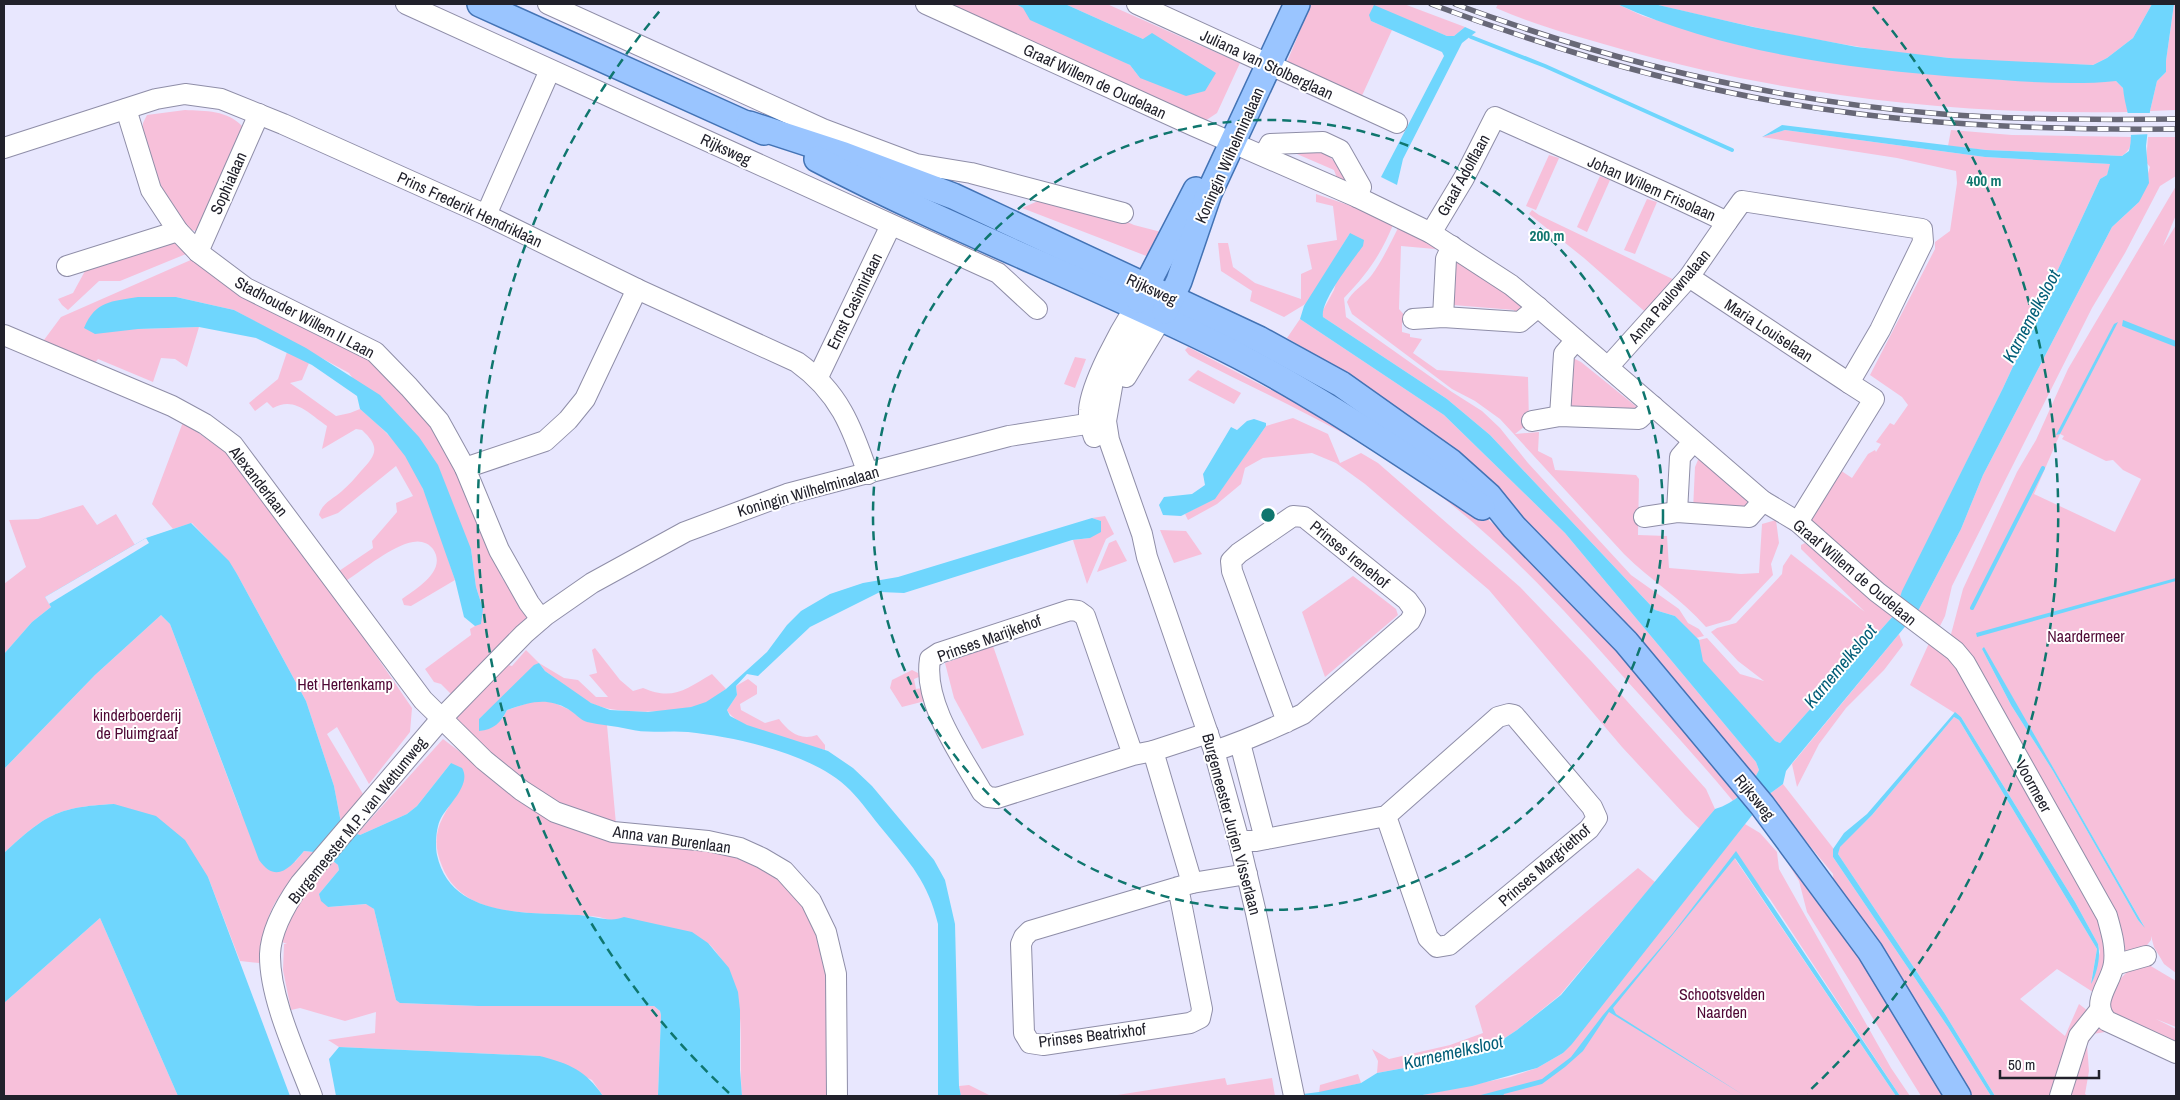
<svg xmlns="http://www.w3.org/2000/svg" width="2180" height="1100" font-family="'Archivo Narrow',sans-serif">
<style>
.green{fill:#f7c0da;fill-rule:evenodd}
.water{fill:#6fd6fd}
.pier{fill:#e8e7fe}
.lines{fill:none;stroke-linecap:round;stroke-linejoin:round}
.stream{stroke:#6fd6fd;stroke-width:4}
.minor-casing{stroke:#8f8ea8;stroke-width:22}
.major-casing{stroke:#4373b5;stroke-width:28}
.minor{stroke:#fff;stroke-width:20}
.major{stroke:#9ac5ff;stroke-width:25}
.rail-casing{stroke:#686877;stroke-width:5.5}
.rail{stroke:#fff;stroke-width:4;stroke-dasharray:11;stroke-linecap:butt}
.ring{fill:none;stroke:#0f766e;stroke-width:2.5;stroke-dasharray:9 6}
.labels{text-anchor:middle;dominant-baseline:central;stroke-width:4;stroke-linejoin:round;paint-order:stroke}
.street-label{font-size:16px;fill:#21212b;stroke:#fff}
.park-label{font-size:16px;fill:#500835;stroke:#fff}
.water-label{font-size:18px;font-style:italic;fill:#035e78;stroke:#fff}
.centre{fill:#0f766e;stroke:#fff;stroke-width:2.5}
.ring-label{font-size:15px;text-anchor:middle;font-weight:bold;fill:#0f766e;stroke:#fff;stroke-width:4;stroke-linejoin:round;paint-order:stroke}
</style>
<rect width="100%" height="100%" fill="#e8e7fe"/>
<g class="green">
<path d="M944,4H1016L1130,65L1140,78L1143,39L1065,4H1107L1240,63L1217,113L1205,121Z"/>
<path d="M1311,4H1404L1465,27L1454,36H1447L1374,6L1371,21L1392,30L1360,100L1311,80L1309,72L1287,62Z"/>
<path d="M1498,4H1617L1643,16L1746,47L1918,73L2008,80L2116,81L2123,88L2128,112C1958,115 1786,96 1621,49C1579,37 1537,26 1496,8Z"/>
<path d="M1654,4H2152L2133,38L2107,58L2093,65C2045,63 1996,62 1949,58C1849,50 1751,27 1654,4Z"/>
<path d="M2174,4H2176V110L2150,111L2157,81L2166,72V61Z"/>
<path d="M185,110C205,111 228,110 243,127L197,231L190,230L166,199L153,164L143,135V123L147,115Z"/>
<path d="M1785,130L1985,157L2111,164L2107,175L2100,179L2003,388L1900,597L1807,521L1840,470L1852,478L1868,454L1875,450L1876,452L1881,444L1876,442L1890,423L1894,425L1908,405L1902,397L1870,375L1935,249V242L1950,231L1957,183L1956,171L1897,158L1762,137Z"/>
<path d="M1951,130L2012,135L2131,137C2131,146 2130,150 2122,156L1986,150L1948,146Z"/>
<path d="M2148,137H2176V176L2160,186L2125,253L2092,308L1952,586L1945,616L1940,626L1933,625L1918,611L1961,529L1983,475L2112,227L2139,202L2150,167L2146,162Z"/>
<path d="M1283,148C1328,150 1328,149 1352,187L1338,181L1334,170Z"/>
<path d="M1549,155L1559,158L1536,210L1526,206Z"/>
<path d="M1600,176L1610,180L1587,232L1577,227Z"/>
<path d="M2176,186V215L2163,246L2176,225V973L2164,964L2154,947L2151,936V940L2144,949L2127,954L2122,951L1950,638L1963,589L2017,472L2036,440L2068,369ZM2060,434L2064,436L2062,439L2106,461L2113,460L2123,470L2141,479L2115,532L2034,494ZM1984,648L2144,926L2138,920L2053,771L2011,705L1982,649Z"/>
<path d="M1316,194L1372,213L1393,225C1380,256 1367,274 1344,298L1346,317L1452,392L1482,411L1500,428L1528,463L1631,575L1679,609L1688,623L1699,629L1704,636L1696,638L1675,616L1655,610L1490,435L1447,399L1323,317L1322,312L1334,290L1350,233L1307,303L1284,317L1250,301L1252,291L1221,271L1218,243H1228L1233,267L1255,283L1301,299V274L1312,269L1307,245L1337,240L1333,206L1316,202Z"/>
<path d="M1647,199L1657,202L1635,254L1624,250Z"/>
<path d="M1038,201L1107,213L1134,225L1161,232L1149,257L1022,208Z"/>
<path d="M1532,210L1539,215L1681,283L1651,317L1584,258L1529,214Z"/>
<path d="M1398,228L1436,245L1435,249L1401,246L1399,309L1407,318L1402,323V332L1410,334V337L1422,339L1413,353L1437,370L1528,377L1529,423L1515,434L1539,432L1538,451L1552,458L1555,470L1636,475L1639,479L1638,535L1667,536L1669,568L1741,574L1759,573L1762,524L1776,520L1779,543L1771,564L1773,575L1730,620L1706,627C1681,598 1651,581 1624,554L1500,419L1475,401L1452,389L1352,314L1347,302C1352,291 1364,285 1371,276C1382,261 1390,244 1398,228Z"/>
<path d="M173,241L186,254L120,281H99L68,310L62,305L58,299L73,293L85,271Z"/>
<path d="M193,259L365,353L404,394L434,430L449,454L502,578L529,616L527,624L452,695L441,684L434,682L425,669L471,635L470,629L475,626L483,609L476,587L471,549L349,373L234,310L176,297H138V329L199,327L187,367L175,359L161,358L153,382L98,359L92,367L41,344L61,317Z"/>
<path d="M1454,263H1462L1525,304V314L1513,316L1514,310L1453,305Z"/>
<path d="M1300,319L1444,415L1565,533L1756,762L1759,770L1753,782L1541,535L1454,450L1373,390L1287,338Z"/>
<path d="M1188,347L1271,390L1296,397L1459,496L1524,549L1658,691L1743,792L1733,801C1699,760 1663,721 1628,682C1560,605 1489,526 1403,469C1336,425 1260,392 1189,355L1185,350Z"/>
<path d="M287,352L309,363L302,380L290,383L336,416L350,413L360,409C376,423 393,437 405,455C429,492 441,539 455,580L411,606L404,605L402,599C415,589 448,571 433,549C429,543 420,540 413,542C393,545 364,569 346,581L339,571L373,548L372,541L397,512L396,503L413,496L396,466L338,513L322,519L319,515C322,503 333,499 342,491C349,485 355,478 361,471C377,454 380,447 362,430L356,429L322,449L327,426C309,414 295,396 273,408L267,402L255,411L249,403L278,379Z"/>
<path d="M1075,357L1086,359L1075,388L1064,384Z"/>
<path d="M1573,358L1581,362L1638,408L1630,414L1628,408L1577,406L1570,409Z"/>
<path d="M1198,370L1241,393L1234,404L1188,380Z"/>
<path d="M1293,418L1328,434L1340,463L1361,453L1378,463L1520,587L1591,661L1706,789L1715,809L1700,829L1685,815L1622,747L1489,590L1365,484L1336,463L1312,453L1263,458L1245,468L1241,484L1217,504L1188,520L1185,514L1215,498L1266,426Z"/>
<path d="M183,422L224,451L243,472L301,546L412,708L410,732L369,784L337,727L327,734L363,794L341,823L334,786L306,701L237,574L228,561L192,523L173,529L152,504Z"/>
<path d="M1703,457L1758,511L1693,510L1695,467L1698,460Z"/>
<path d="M83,505L97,525L116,514L135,545L45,597L51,607L32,622L4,654V584L26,567L9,520L38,519Z"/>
<path d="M1105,516L1114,534L1106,539L1087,584L1073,540L1090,538L1101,521L1092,518Z"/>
<path d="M1160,530L1186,531L1202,554L1174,563Z"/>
<path d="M1116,540L1127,561L1097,572L1109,543Z"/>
<path d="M1805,543L1894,615L1780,743L1775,741L1702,661L1699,640L1707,638L1740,674L1764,681L1738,661L1711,632L1717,628L1736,623L1782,574L1783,566L1791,554L1865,612L1801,549V545Z"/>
<path d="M1353,576L1396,609L1398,615L1325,677L1302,612Z"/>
<path d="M161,615L170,624L241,813L295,862L304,851L314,852C304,868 290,880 280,895C266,914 262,941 259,963L240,961L208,877L114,804C56,807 46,815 4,853V769L95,675Z"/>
<path d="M1899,634L1903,645L1884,670L1846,708L1819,744L1797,787L1792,764Z"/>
<path d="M1930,641L1946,649L2092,894L2109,953L2096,994L2057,969L2020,999L2065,1036L2079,1004L2088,1011L2054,1096H1995L1945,1014L1838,854L1839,847L1872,815L1954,717L1959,720L2097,949L2091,983L2100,952L2098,944L2075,902L1961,717L1910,685Z"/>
<path d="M993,646L1024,735L982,749L954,698L945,663Z"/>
<path d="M595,648L620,680L633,691L643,688C673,701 686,689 712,674L726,689C720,693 713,699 707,702C683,714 616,715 593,704C576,696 560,681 545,671L539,663L479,719H502L507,710L534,701H550L570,710L585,721L607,725L616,824L584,816L538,794L452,722L508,665L512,666L526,650L539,663L564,678L578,680L596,697H608L589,675L597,673L592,650Z"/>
<path d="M912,670L918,673L919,677L914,679L916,689L922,688L925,701L902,707L890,688L892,680Z"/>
<path d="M748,679L757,686V694L740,704L741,710L765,723L779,719C789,732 800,741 817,735L825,745V750C803,743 737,730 727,710L737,695L736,686Z"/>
<path d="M443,739L546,817L570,828L726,854L759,867L789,887L810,913L829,971L826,1096H742C737,1040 752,990 710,945C706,941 699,939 694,936C668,924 644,924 616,921C608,920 599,916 590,916C541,911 464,923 442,866C429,835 441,818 458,793L451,763L417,806L407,814L360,835L357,834Z"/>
<path d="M1783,784L1833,848V857L1948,1027L1991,1096H1972L1946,1053L1834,887L1833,874L1768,795Z"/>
<path d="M1757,809L1839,920L1947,1096H1921L1807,912L1799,881L1774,841L1752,815Z"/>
<path d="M1745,824L1760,833L1777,852L1779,869L1891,1068L1910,1096H1900L1770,899L1733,856L1896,1096H1417L1510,1077L1537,1068L1563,1053Z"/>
<path d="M333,861L338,865L339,870L319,894L328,907L367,904L374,909L396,1000L401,1003L478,1006H654L660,1011L661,1015L658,1096H603L592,1080L540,1056L339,1047L328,1040L375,1033L376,1012L345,1021L300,1008L291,1010L283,970L284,944H287L282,942C291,904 308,889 333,861Z"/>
<path d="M1638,868L1655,882L1560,995L1517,1030L1490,1048L1464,1057L1377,1073L1378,1061L1372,1049L1389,1059L1450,1045L1483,1033L1475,1006Z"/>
<path d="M100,918L178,1096H4V1003Z"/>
<path d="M2144,962L2176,981V1027L2156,1019L2176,1029V1045L2108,1011L2111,997L2118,985L2116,983L2128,971Z"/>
<path d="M2095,1024L2111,1031L2093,1034L2087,1045L2089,1071L2085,1094L2088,1096H2066L2085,1038Z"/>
<path d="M1358,1074L1361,1083L1319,1093L1320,1085Z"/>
<path d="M1225,1078L1227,1085L1272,1078L1275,1096H1111Z"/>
<path d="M969,1085L991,1096H961L959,1086Z"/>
</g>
<g class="water">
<path d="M1016,4H1065L1143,39L1152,33L1216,73L1205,91L1186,96L1140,78L1130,65L1030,20L1023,8Z"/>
<path d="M1617,4H1654L1753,27L1857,47L1949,58L2093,65L2107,58L2133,38L2152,4H2174L2166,61V72L2157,81L2150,111L2146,146L2149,183L2139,202L2112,227L1983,475L1961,529L1918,611L1793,762L1786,771L1783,784L1768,795L1572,1044L1563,1053L1537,1068L1472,1086L1417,1096H1287L1319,1092L1361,1083L1377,1073L1464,1057L1490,1048L1517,1030L1561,995L1715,809C1735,803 1750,789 1759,770L1756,762L1565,533L1444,415L1300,319L1304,306L1350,233L1364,240L1363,246C1353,260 1320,301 1323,317L1447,399L1490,435L1655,610L1675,616L1699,640L1703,661L1775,741L1780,743L1894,615L1902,591L2003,388L2100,179L2107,175L2110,164L1985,157L1785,130L1762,137L1782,125L1986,150L2122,156L2129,151C2135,128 2125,110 2123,88L2116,81C2069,86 2019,81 1972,78C1852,69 1727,54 1617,4Z"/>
<path d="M1374,5L1447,36H1454L1465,27L1476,32L1462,43L1403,159L1397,185L1381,177L1444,56L1442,52L1371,21L1369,15Z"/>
<path d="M138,297H176L234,310L306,348L380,395L419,437L438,465L471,549L476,587L483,609L481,624L475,626L464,617L455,580L423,489L405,456L387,433L360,409L357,396L312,365L256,338L199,327L138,329L95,334L84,328C96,300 111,302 138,297Z"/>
<path d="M2123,320L2176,341V347L2122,326Z"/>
<path d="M2118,322L2060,434L2056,435L2114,324Z"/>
<path d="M1254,419L1266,423V426L1215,499L1181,516L1163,515L1159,505L1164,497L1192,494L1205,485L1203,474L1231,427L1237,430L1247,421Z"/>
<path d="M1092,518L1101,521V532L1090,538L1072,540L904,593L880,592L810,627L758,676L747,674L736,686L737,695L727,710L730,716L747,725L828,751L853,768L872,786L934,860L945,880L955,924L959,1086L961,1096H938V924C928,882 910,863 883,830C872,817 862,802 850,790C815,754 736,737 688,732C669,730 647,734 628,729C615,726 600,725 587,722C580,720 575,713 568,709C546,697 531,702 507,710C501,722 494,730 479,731V719L534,665L539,663L545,671L591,703L610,710L648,712L691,707L706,702L726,689L767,652L787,625L801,611L830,594L863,583L898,577Z"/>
<path d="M191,523L229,561L237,574L306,701L334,786L341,823L332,831L347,844L357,834L360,835L407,814L417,806L451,763L462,768C472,784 448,805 441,818C436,827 435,845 437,855C451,919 530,912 579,915C595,916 610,923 624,917L692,932L708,943L729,968L738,992L740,1010V1070L742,1096H658L661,1015L660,1011L654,1006H478L400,1003L396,1000L374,909L366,904L328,907L321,901L319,894L339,870L338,865L333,861L338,854L323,841L314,852L304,851C290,868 276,884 259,860L170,624L161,615L95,675L4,769V654L32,622L51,607L45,597L146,538Z"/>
<path d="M2176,578V581L1977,637L1976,633Z"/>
<path d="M1984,647L2145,928L2138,920L2053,771L2011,705L1982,649Z"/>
<path d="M1955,712L1961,717L2075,902L2098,944C2101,956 2097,974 2091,984L2097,949L1959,720L1954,717L1872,815L1840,847L1838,854L1945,1014L1995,1096H1991L1948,1027L1833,857V849L1844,833L1867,814Z"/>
<path d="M114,804L156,816L185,840L208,877L290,1096H178L100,918L4,1003V853C46,815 56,807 114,804Z"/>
<path d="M1736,851L1900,1096H1896L1735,858L1613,1008L1616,1014L1745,1096L1609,1012L1583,1051L1565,1067L1542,1084L1504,1094L1503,1096H1477L1542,1079L1571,1057L1603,1015L1673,933Z"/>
<path d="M339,1047L540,1056C570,1064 585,1070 603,1096H336L329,1059Z"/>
</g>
<g class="pier">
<path d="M2126,113H2152L2151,134L2129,135Z"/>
<path d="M146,538L149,543L49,604L45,597Z"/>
</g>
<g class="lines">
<g class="stream">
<path d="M1471,37L1545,66L1732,150"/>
<path d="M1972,608L2043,468"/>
</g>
<defs>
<g id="minor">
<path d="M406,4L998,273L1037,309"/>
<path d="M548,4L823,129L916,164L971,173L1123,213"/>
<path d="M926,4L1194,126L1357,197L1431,233L1511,285L1538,307L1763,501L1798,522L1877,592L1955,651L1965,663L2107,916C2111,931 2116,946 2114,963C2112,983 2089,1002 2107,1021L2176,1053"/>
<path d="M1137,4L1397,123"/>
<path d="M126,109L151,190L178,231L198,252L246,288L375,352L409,387L439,421L465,468L499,550L529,603L541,619"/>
<path d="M4,148L156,99L185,94L221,99L283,124L486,215L637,289L797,362C839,392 852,427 868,474"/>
<path d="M1264,155L1270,144L1323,142L1340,150L1361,187L1357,197"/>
<path d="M486,215L550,70"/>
<path d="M1431,233L1464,178L1495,117C1573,152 1651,185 1727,222L1742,201L1922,229L1923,242L1880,330L1849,383L1874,399L1798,522"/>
<path d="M198,252L259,114"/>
<path d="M67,266L178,231"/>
<path d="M1689,277L1849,383"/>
<path d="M1147,295L1135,333L1113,381L1106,421L1109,440L1142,534L1147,557L1214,751L1239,841L1256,913L1294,1096"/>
<path d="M1443,317L1446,259L1452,246"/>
<path d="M1413,319L1443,317L1520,322L1538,307"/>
<path d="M4,335L172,406L205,424L233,445L423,700L484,760L521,790L555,812L613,832L708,841L740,848L762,858L784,871L811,901L826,932L836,974L837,1096"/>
<path d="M1608,367L1689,277L1727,222"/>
<path d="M818,377L891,225"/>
<path d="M1126,377L1161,319"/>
<path d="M1560,416L1564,354L1576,340"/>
<path d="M1532,421L1560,416L1639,419L1653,406"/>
<path d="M1094,437C1091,428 1088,420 1089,410C1091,383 1120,331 1135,307"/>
<path d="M465,468L545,441L568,420L585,399L637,289"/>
<path d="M1677,512L1680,457L1693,442"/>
<path d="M1644,517L1677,512L1749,517L1763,501"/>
<path d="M1240,743L1265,839"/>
<path d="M1153,751L1192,883"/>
<path d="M1214,751C1245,741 1274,728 1303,714L1410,621L1415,611L1407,600L1304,517L1293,516L1239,553L1231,561L1232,571L1287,722"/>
<path d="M1133,755L997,798L988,797L982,792C961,755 923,704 930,659L939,653L1070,610L1078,611L1085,616L1133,755L1153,751L1208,733"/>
<path d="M1239,841H1256L1386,816L1498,717L1509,714L1514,715L1592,807L1597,818L1589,829L1449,945L1437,947L1428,938L1386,816"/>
<path d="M1178,887L1202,1009L1200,1018L1190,1023L1043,1045L1030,1043L1024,1033L1021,944L1024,937L1030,931L1192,883L1247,874"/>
<path d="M2114,965L2146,956"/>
<path d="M312,1096C297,1056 269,997 270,954C271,929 286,904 300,884L441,719L524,634L546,615L592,583L685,532L787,494L1009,436L1106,421"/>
<path d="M2060,1096L2079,1036L2100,1010"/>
</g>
<g id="major">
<path d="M480,4L764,132"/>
<path d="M749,124L844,155L953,196L1259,339L1341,384L1451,462L1489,496L1514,527L1626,642L1762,805L1870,951L1958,1096"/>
<path d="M817,159C950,229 1091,282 1225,349C1315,394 1398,452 1482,507"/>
<path d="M1139,300L1196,190"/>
<path d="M1165,311L1179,281L1209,193L1297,4"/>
</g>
</defs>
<use href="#minor" class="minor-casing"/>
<use href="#major" class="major-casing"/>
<use href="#minor" class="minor"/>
<use href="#major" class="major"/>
<defs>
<g id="rail">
<path d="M1431,4C1567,55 1707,95 1852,113C1959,127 2068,130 2176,129"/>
<path d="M1455,4C1611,62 1776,101 1942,114C2020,120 2098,120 2176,119"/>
</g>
</defs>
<use href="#rail" class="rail-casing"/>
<use href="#rail" class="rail"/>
</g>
<g class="ring">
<circle cx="1268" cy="515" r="395"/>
<path d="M729 1093A790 790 0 0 1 663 7M1873 7A790 790 0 0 1 1807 1093"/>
</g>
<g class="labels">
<g class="street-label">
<text transform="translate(1267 64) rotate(25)">Juliana van Stolberglaan</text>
<text transform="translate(1095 81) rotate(25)">Graaf Willem de Oudelaan</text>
<text transform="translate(726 149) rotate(25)">Rijksweg</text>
<text transform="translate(1229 155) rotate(-66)">Koningin Wilhelminalaan</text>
<text transform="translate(1463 175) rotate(-61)">Graaf Adolflaan</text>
<text transform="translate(228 183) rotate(-66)">Sophialaan</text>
<text transform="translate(1652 188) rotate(24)">Johan Willem Frisolaan</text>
<text transform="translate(470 209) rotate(25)">Prins Frederik Hendriklaan</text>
<text transform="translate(1152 289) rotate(25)">Rijksweg</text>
<text transform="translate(1669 296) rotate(-50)">Anna Paulownalaan</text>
<text transform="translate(854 301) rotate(-64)">Ernst Casimirlaan</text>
<text transform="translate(305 317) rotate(28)">Stadhouder Willem II Laan</text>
<text transform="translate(1769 330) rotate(33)">Maria Louiselaan</text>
<text transform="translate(259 481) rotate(52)">Alexanderlaan</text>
<text transform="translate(808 491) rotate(-16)">Koningin Wilhelminalaan</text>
<text transform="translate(1350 554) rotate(39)">Prinses Irenehof</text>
<text transform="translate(1855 572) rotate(40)">Graaf Willem de Oudelaan</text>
<text transform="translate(989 638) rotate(-20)">Prinses Marijkehof</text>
<text transform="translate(2034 786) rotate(61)">Voormeer</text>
<text transform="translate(1755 797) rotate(51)">Rijksweg</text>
<text transform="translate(357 820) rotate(-51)">Burgemeester M.P. van Wettumweg</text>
<text transform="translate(1232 824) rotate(75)">Burgemeester Jurjen Visserlaan</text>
<text transform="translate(672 839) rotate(8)">Anna van Burenlaan</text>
<text transform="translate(1544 865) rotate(-41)">Prinses Margriethof</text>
<text transform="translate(1092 1035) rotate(-7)">Prinses Beatrixhof</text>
</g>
<g class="park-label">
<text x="2086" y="636">Naardermeer</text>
<text x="345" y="684">Het Hertenkamp</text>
<text x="137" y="715">kinderboerderij<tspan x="137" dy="18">de Pluimgraaf</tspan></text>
<text x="1722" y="994">Schootsvelden<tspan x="1722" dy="18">Naarden</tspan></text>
</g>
<g class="water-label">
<text transform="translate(2031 316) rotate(-62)">Karnemelksloot</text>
<text transform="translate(1840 666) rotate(-50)">Karnemelksloot</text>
<text transform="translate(1453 1052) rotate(-13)">Karnemelksloot</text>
</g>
</g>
<circle cx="1268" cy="515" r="8" class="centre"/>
<g class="ring-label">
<text x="1984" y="186">400 m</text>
<text x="1547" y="241">200 m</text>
</g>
<rect width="2180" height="1100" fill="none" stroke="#21212b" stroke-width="10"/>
<path d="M2000 1070v8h99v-8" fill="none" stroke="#21212b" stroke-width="2.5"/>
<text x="2008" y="1070" font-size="15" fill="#21212b" stroke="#ffffff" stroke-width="4" paint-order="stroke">50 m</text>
</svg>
